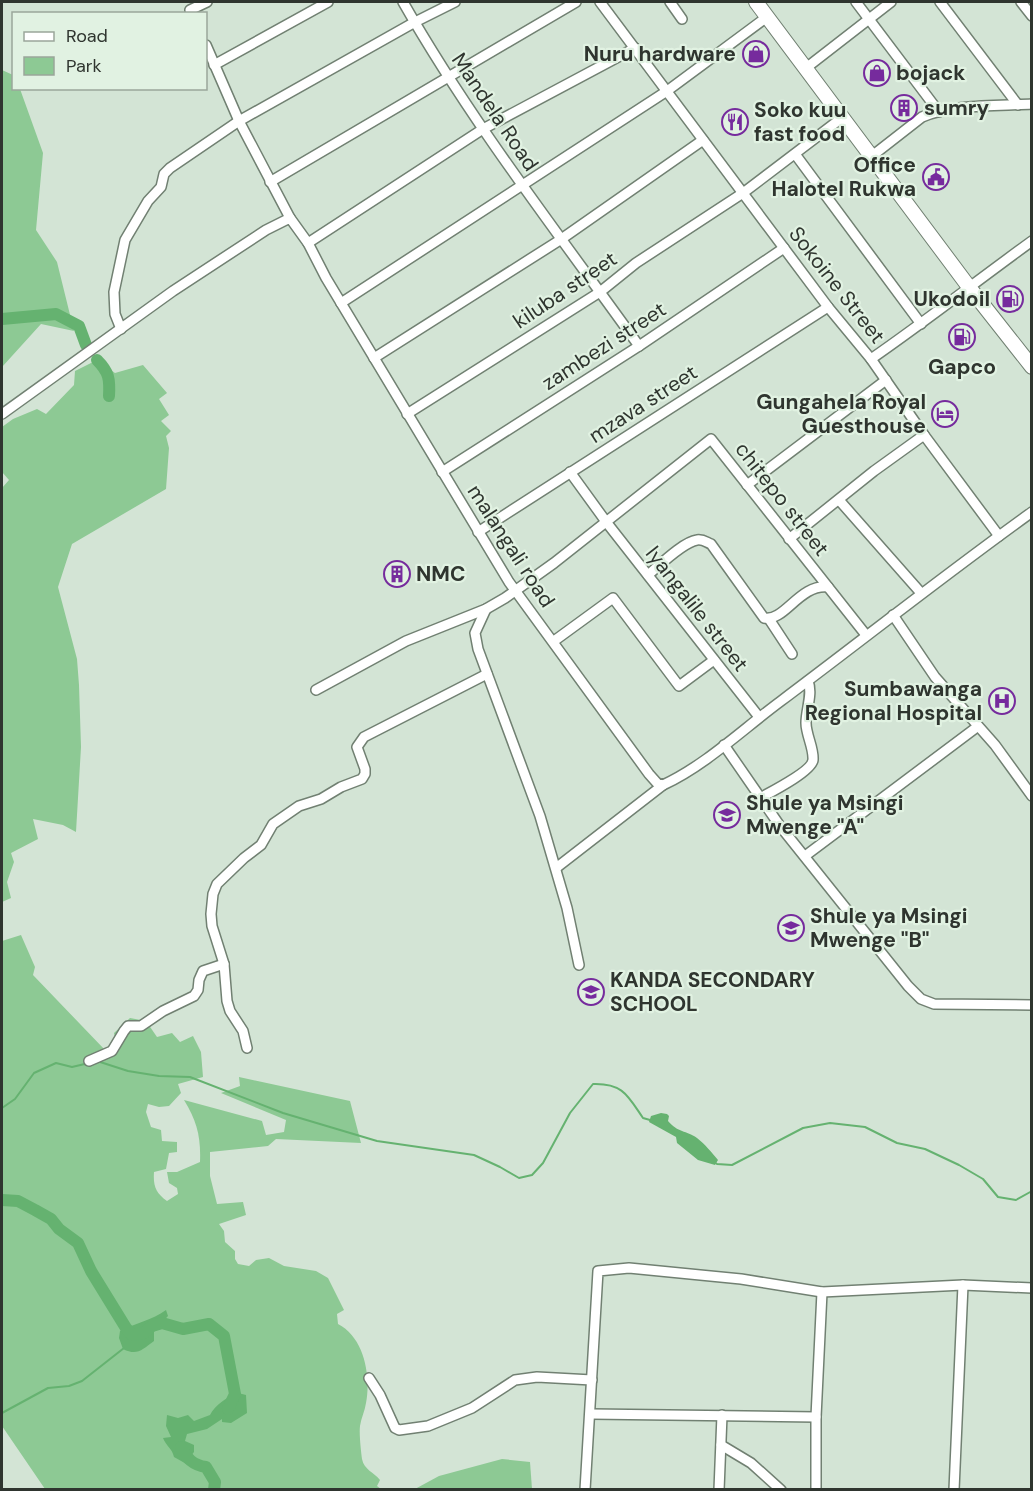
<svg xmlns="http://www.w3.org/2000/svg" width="1033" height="1491" font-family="'DM Sans',sans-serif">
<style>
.green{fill:#8dc994}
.water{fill:#65b270}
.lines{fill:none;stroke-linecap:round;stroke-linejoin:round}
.stream{stroke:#65b270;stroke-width:2}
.river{stroke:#65b270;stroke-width:12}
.minor-casing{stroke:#718072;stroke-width:12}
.highway-casing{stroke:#718072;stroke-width:16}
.minor{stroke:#fff;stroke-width:9}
.highway{stroke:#fff;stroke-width:14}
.labels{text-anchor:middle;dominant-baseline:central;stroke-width:4.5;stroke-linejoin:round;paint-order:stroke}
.poi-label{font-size:21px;font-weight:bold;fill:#2f352f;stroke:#e1f2e2;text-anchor:start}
.street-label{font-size:21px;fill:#2f352f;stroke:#e1f2e2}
</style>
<rect width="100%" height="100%" fill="#d3e4d5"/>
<g class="green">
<path d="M2,70L13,75L14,88L20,89L43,153L36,230L57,262L74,331L41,324L2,367Z"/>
<path d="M97,360L115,373L143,365L167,393L159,399L169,415L161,421L171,431L166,436L169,448L166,489L72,544L58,587L77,659L79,685L81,747L76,832L63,825L33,819L38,839L11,853L14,862L7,882L11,898L2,902V488L9,480L2,472V427L13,419L37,409L46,414L74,385L75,371Z"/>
<path d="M21,935L35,967L33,975L105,1050L116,1043L114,1033L130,1018L146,1021L157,1037L172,1033L180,1042L193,1036L201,1052L203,1077L178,1084L181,1093L169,1106L159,1107L148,1104L146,1112L151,1127L161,1130L162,1141L177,1142V1152L169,1153L166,1169L154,1172C153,1186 156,1193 167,1201L178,1194L177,1188L169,1183L167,1172H177L200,1162C201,1137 197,1121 184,1100L262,1121L266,1135L284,1132L286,1120L221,1093L240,1086L239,1077L350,1101L361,1143L276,1139L268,1146L210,1152V1176L217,1204L243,1202L246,1215L219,1224L224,1231L225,1242L235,1251V1259L238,1264L249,1266L256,1260L269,1258L284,1266L316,1271L328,1278L344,1310L337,1314L338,1324C365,1338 371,1377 366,1403C365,1411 361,1418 360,1426C359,1434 361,1451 362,1459C364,1470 374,1472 380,1480L377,1486L381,1489H45L2,1426V941Z"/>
<path d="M502,1459L530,1462L532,1489H415L439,1476Z"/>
</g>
<g class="water">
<path d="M661,1113L667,1114L669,1116L668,1121C678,1133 686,1130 697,1138C705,1144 712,1153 718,1160L715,1165L698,1160L677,1143L676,1137L649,1122L651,1116Z"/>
<path d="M166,1310L168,1316L154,1331V1341C142,1350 137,1356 123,1349L119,1338L120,1331C136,1323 152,1320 166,1310Z"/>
<path d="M238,1393L246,1395L247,1413L231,1423L222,1422V1419L207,1429L187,1434L185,1441L194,1445V1452L189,1458L190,1466L174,1457C172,1448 166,1446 163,1438L171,1437L166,1426L167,1415L178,1418L188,1415L194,1421L210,1415C215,1405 228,1396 238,1393Z"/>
</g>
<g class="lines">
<g class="stream">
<path d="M97,1061L128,1071L159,1076L190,1077L283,1113L377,1141L474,1155L500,1167L519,1178L532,1175L543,1163L570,1113L593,1084C623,1083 628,1096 643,1118L650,1120"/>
<path d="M2,1108L15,1099L34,1073L56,1063L72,1067L89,1063"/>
<path d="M714,1162L717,1164L732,1165L803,1128L830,1123L865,1127L897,1143L925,1149L959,1165L983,1179L998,1197L1016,1200L1032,1191"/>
<path d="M2,1413L48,1388L69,1386L82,1381L124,1348"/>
</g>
<g class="river">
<path d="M2,319L56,314L79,326L86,345"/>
<path d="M97,360C109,372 110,379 109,396"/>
<path d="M2,1200L18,1201L35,1210L51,1219L59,1229L78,1243L91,1271L126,1328L132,1335L144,1333L152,1326L162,1323L183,1329L209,1324L224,1336L235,1394L228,1409"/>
<path d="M181,1447C187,1459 193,1465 206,1467L215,1482L214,1490"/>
</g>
<defs>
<g id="minor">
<path d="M403,2C472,123 558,233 639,346"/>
<path d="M600,2L828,307L871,359L924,435L999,536"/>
<path d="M670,2L682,19"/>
<path d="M856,2L939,112"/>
<path d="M940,2L1018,105"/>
<path d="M1021,2L1032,16"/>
<path d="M190,10L207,2"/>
<path d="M206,45L239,121L290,218"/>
<path d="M214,65L328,2"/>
<path d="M806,68L891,2"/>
<path d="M795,154L921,324"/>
<path d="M872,156L922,117C952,104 998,106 1032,104"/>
<path d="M270,182L576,2"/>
<path d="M308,243L483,129L635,48"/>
<path d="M341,303L667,91L767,17"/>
<path d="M121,329L115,314L114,292L125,240L148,201L161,187L164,174L170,168L239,121L415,22L455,2"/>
<path d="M374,358L560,240L703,140"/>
<path d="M871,359C926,321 978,280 1032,241"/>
<path d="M2,414L173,291L266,230L290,218L308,243L326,278L509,582L649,774L657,783L663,785C706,765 743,729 781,701C865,638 947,573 1032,512"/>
<path d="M407,414L600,292L636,263L743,193L843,117"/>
<path d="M442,472L639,346L784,248"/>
<path d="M570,472L607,523L759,717"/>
<path d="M747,485L886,380"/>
<path d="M839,500L921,593"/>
<path d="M478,532L828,307"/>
<path d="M789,539L874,471L924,435"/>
<path d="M648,575C660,565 683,542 697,540C703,539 706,542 711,544L764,618C785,622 799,584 828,587"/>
<path d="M486,609L475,633L478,649L540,816L567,908L579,965"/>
<path d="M893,615L935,677L995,745L1032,796"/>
<path d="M769,619L792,654"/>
<path d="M554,641L613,598L679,686L714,660"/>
<path d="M316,690L406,641L486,609L505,598L554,563L711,439L866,635"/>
<path d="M724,745L780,826L908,986L921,999L934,1004L1032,1005"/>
<path d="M760,798C771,792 812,771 813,760C814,748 806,735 806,723C806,709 813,694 808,681"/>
<path d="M805,856L977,727"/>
<path d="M556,868L663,785"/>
<path d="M247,1048L243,1031L230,1011L227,1001L224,964L212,926L211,914L213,894L217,884L244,858L261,845L273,824L299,806L321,799L341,787L362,779L365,774V769L357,747L364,737L487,674"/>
<path d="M89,1061L112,1051L124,1031L128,1026H141L163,1011L194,996L198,990L199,980L203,971L224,964"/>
<path d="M369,1378L380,1395L395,1428L399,1430L428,1426L472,1408L515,1380L537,1377L592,1380"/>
<path d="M591,1414L816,1417"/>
<path d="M721,1445L751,1463L781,1490"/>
<path d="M585,1490L598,1271L629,1268L741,1279L822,1292L963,1285L1032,1288"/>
<path d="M719,1490L722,1415"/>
<path d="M816,1490V1417L822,1292"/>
<path d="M954,1490L963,1285"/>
</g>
<path id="highway" d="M756,2L969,287L1032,367"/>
</defs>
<use href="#minor" class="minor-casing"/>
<use href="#highway" class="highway-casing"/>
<use href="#minor" class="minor"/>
<use href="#highway" class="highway"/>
</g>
<defs>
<symbol id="shop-ring" viewBox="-11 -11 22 22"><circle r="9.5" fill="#e1f2e2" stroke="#762b9d" stroke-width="1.5"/><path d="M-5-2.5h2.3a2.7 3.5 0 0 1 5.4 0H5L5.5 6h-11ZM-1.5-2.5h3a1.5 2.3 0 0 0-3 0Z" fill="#762b9d"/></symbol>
<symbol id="building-ring" viewBox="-11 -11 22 22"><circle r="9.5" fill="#e1f2e2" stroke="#762b9d" stroke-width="1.5"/><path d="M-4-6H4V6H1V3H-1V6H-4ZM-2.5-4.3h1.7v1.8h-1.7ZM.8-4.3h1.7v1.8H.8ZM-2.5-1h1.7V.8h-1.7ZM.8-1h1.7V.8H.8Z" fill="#762b9d"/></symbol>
<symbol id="restaurant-ring" viewBox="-11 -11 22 22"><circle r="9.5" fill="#e1f2e2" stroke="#762b9d" stroke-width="1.5"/><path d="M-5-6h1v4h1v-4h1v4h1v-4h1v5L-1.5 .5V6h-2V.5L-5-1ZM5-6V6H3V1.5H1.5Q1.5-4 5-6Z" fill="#762b9d"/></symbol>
<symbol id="civic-ring" viewBox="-11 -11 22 22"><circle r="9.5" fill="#e1f2e2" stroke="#762b9d" stroke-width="1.5"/><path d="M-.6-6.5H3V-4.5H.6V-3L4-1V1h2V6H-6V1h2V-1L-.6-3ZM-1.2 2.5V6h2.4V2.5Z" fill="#762b9d"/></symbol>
<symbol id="fuel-ring" viewBox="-11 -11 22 22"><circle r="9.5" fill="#e1f2e2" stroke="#762b9d" stroke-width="1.5"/><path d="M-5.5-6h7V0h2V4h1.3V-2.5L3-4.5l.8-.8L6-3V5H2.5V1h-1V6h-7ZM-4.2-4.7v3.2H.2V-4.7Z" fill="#762b9d"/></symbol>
<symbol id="hotel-ring" viewBox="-11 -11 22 22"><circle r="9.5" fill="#e1f2e2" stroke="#762b9d" stroke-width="1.5"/><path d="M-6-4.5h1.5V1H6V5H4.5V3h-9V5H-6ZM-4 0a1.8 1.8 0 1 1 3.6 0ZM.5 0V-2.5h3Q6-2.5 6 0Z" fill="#762b9d"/></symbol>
<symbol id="hospital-ring" viewBox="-11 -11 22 22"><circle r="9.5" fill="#e1f2e2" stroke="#762b9d" stroke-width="1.5"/><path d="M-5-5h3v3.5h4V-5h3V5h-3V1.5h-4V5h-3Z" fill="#762b9d"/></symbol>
<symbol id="school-ring" viewBox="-11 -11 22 22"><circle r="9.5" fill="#e1f2e2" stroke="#762b9d" stroke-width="1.5"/><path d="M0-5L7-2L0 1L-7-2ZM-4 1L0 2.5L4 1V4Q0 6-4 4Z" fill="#762b9d"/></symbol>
</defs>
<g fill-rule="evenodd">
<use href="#shop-ring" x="741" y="39" width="30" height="30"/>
<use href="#shop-ring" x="862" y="58" width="30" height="30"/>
<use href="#building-ring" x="889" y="93" width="30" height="30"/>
<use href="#restaurant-ring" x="720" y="107" width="30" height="30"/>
<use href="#civic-ring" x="921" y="162" width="30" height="30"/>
<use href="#fuel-ring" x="995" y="284" width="30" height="30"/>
<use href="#fuel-ring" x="947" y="322" width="30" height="30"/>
<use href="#hotel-ring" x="930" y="399" width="30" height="30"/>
<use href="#building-ring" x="382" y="559" width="30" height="30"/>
<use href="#hospital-ring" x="987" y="686" width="30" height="30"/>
<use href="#school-ring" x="712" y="800" width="30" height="30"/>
<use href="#school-ring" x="776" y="913" width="30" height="30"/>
<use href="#school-ring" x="576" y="977" width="30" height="30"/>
</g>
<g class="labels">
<g class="poi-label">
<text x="736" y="54" text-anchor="end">Nuru hardware</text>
<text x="896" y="73">bojack</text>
<text x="924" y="108">sumry</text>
<text x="754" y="110">Soko kuu<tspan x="754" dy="24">fast food</tspan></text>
<text x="916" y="165" text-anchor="end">Office<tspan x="916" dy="24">Halotel Rukwa</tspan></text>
<text x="990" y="299" text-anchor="end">Ukodoil</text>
<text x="962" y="367" text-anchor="middle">Gapco</text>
<text x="926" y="402" text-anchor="end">Gungahela Royal<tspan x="926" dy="24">Guesthouse</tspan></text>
<text x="416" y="574">NMC</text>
<text x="982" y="689" text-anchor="end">Sumbawanga<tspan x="982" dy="24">Regional Hospital</tspan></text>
<text x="746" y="803">Shule ya Msingi<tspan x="746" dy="24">Mwenge "A"</tspan></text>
<text x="810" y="916">Shule ya Msingi<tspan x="810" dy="24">Mwenge "B"</tspan></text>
<text x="610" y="980">KANDA SECONDARY<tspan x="610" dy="24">SCHOOL</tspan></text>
</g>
<g class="street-label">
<text transform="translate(495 112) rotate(56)">Mandela Road</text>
<text transform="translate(837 285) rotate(52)">Sokoine Street</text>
<text transform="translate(565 290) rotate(-34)">kiluba street</text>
<text transform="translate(604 346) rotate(-33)">zambezi street</text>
<text transform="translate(643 404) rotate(-33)">mzava street</text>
<text transform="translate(782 499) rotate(52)">chitepo street</text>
<text transform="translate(511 546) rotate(57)">malangali road</text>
<text transform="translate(697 609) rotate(52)">lyangalile street</text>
</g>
</g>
<rect width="1033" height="1491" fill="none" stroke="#2f352f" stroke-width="6"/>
<rect x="12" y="12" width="195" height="78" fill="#e1f2e2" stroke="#9aa69a" stroke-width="1.5"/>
<rect x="24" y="32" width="30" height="9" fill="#ffffff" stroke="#9aa69a" stroke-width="1.5"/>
<text x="66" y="42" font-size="18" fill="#2f352f">Road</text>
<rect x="24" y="57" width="30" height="18" fill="#8dc994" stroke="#9aa69a" stroke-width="1.5"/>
<text x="66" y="72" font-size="18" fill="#2f352f">Park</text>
</svg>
